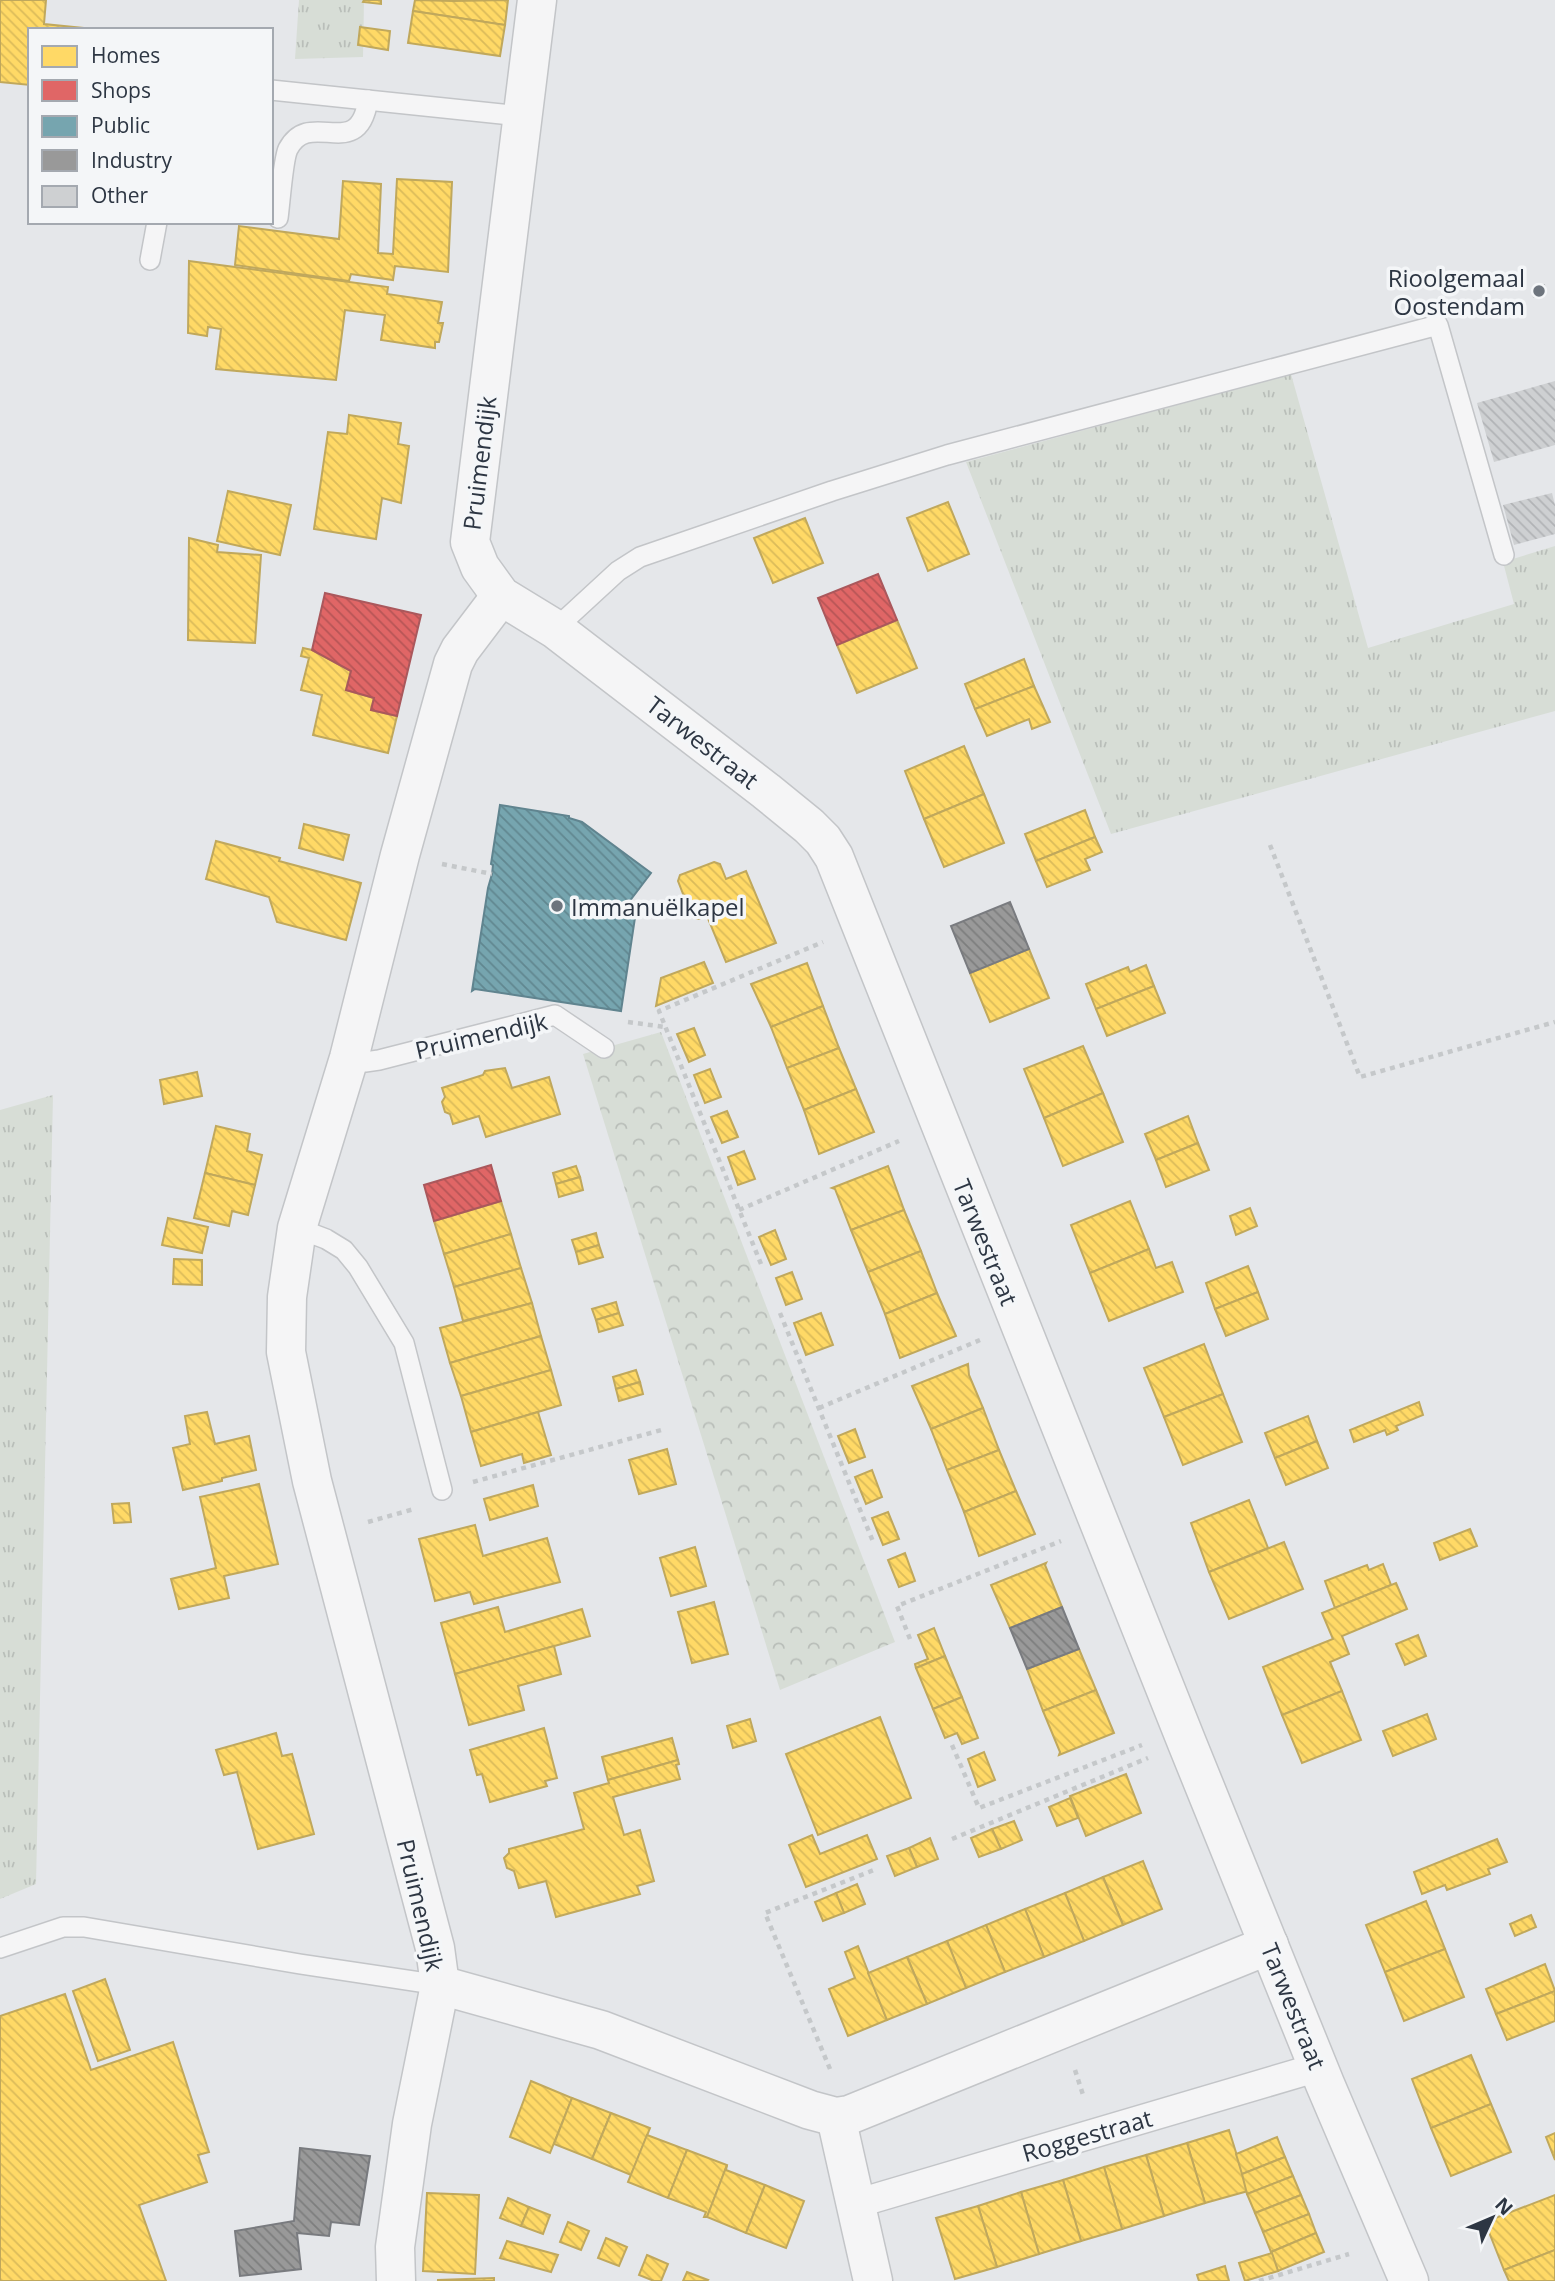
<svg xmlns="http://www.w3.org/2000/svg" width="1555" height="2281" font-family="'Open Sans',sans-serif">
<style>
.grass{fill:url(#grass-tufts)}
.park{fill:url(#park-crowns)}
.homes{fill:url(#homes-back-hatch);stroke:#c0a85c;stroke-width:2}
.shops{fill:url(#shops-back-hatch);stroke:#aa585c;stroke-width:2}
.public{fill:url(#public-back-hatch);stroke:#60848f;stroke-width:2}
.industry{fill:url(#industry-back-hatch);stroke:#797b7f;stroke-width:2}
.building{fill:url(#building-back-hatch)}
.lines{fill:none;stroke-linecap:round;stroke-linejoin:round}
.service-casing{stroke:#c3c5c8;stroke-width:22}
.pedestrian-casing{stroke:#c3c5c8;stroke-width:31}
.minor-casing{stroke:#c3c5c8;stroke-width:41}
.path{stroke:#c5c8ca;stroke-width:4.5;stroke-dasharray:5 5;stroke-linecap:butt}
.service{stroke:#f5f5f6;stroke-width:19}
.pedestrian{stroke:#f5f5f6;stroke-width:28}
.minor{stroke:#f5f5f6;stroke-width:38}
.poi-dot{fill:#6d747d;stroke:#f4f6f8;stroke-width:2.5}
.labels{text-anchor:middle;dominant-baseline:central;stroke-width:7;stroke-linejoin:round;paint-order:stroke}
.poi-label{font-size:24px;fill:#2d3643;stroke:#f4f6f8;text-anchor:end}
.street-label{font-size:24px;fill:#2d3643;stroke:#f4f6f8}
</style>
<defs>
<pattern id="grass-tufts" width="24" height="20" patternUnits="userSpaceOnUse" patternTransform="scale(1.75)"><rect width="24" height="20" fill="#d7ddd6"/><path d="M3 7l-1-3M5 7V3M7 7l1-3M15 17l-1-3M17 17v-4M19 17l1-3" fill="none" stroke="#b9beb9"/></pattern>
<pattern id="park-crowns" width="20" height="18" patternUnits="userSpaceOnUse" patternTransform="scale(1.75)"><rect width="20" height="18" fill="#d7ddd6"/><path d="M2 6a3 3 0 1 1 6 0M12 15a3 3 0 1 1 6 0" fill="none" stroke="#b9beb9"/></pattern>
<pattern id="homes-back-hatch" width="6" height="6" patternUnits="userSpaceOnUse" patternTransform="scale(1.75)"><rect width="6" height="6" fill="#ffd966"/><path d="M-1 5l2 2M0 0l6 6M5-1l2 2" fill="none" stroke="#dbbb5a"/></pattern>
<pattern id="shops-back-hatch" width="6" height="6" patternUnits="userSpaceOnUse" patternTransform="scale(1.75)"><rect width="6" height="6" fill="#e06666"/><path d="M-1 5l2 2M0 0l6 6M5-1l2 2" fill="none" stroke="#b65556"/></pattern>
<pattern id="public-back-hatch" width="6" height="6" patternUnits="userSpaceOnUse" patternTransform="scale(1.75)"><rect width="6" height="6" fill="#76a5af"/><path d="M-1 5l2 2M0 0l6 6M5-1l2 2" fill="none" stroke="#618790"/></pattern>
<pattern id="industry-back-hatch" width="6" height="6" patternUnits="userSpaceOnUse" patternTransform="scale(1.75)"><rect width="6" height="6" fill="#999"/><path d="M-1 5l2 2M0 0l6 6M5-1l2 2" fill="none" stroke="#7d7e7e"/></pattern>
<pattern id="building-back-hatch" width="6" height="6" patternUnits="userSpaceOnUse" patternTransform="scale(1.75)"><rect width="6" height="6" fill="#ced0d2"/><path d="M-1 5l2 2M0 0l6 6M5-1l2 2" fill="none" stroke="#b1b3b6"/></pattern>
</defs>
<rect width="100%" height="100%" fill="#e5e7ea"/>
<g class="grass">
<path d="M299,0H364L363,57L295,59Z"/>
<path d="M1291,374L1368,648L1514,604L1503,562L1555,546V711L1111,834L966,462Z"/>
<path d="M53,1095L36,1884L0,1899V1110Z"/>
</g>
<path class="park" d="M661,1032L895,1642L780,1690L583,1054Z"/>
<g class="homes">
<path d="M0,0H46L44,24L84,28L30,30V85L0,82Z"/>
<path d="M364,0H381V4L363,2Z"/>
<path d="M415,0L453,1L508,0L505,25L413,11Z"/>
<path d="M413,11L505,25L500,56L408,43Z"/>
<path d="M360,27L390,31L388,50L358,45Z"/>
<path d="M397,179L452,182L448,272L395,266L393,280L351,274L349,281L235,265L239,226L339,239L343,181L381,184L378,253L393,254Z"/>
<path d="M189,261L388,287L387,294L442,302L438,323H443L439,342H435V348L381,340L385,315L345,310L336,380L216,369L221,329L208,327L207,336L188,333Z"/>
<path d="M349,415L401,423L398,444L409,446L401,503L382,498L376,539L314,529L328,432L347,434Z"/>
<path d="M228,491L291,505L280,555L217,541Z"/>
<path d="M948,502L969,554L928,571L907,518Z"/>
<path d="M805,518L823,563L773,583L754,538Z"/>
<path d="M189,538L218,545L217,552L261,555L255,643L188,640Z"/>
<path d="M897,620L917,668L857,693L837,645Z"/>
<path d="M303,648L312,650L351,671L346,690L374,698L371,710L397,716L388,753L313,735L322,695L301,690L309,658L301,656Z"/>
<path d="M1024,659L1034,686L975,709L965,684Z"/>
<path d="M1034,686L1050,722L1032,729L1029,719L987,736L975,709Z"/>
<path d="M964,746L984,794L924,819L905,771Z"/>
<path d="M984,794L1004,843L944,867L924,819Z"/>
<path d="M1085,810L1095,837L1036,861L1025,834Z"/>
<path d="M304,824L349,835L343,860L299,848Z"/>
<path d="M1095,837L1102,852L1085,859L1090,870L1047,887L1036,861Z"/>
<path d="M216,841L280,858L279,861L361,883L346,940L277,922L269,897L206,879Z"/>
<path d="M714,862L720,864L726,879L746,871L776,943L726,962L707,916L698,919L692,917L678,881L680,875Z"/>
<path d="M1029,949L1049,998L990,1022L970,973Z"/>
<path d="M704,962L713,983L656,1006L661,978Z"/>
<path d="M807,963L823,1006L771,1027L751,984Z"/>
<path d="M1146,965L1154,986L1096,1009L1086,984L1128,967L1130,972Z"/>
<path d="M1154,986L1165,1013L1107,1036L1096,1009Z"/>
<path d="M823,1006L839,1048L787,1068L771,1027Z"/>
<path d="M694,1028L705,1055L689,1062L677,1034Z"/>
<path d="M1083,1046L1103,1093L1044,1118L1024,1069Z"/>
<path d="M839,1048L856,1089L804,1110L787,1068Z"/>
<path d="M505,1068L512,1088L549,1077L560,1114L486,1137L479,1116L453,1124L450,1114L445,1112L442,1102L445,1097L442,1088L483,1075L485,1071Z"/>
<path d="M710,1069L721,1097L705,1103L694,1075Z"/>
<path d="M197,1072L202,1096L164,1104L160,1080Z"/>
<path d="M856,1089L874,1132L819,1154L804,1110Z"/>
<path d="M1103,1093L1123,1142L1063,1166L1044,1118Z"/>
<path d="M727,1111L738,1137L722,1143L711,1117Z"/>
<path d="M1188,1116L1198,1143L1156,1160L1145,1134Z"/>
<path d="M216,1126L250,1134L247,1151L262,1155L255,1185L205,1173Z"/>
<path d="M1198,1143L1209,1170L1166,1187L1156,1160Z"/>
<path d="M744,1151L755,1179L738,1185L728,1157Z"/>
<path d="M576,1166L580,1177L556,1184L553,1173Z"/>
<path d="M888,1166L904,1210L851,1230L835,1189L832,1188Z"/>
<path d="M205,1173L255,1185L248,1215L232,1211L229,1226L194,1218Z"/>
<path d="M580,1177L583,1190L559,1197L556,1184Z"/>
<path d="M501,1201L511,1234L444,1254L434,1221Z"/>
<path d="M1130,1201L1149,1249L1090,1273L1071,1225Z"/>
<path d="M1250,1208L1257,1226L1236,1235L1230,1216Z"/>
<path d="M904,1210L921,1251L868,1272L851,1230Z"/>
<path d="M168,1218L208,1227L202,1253L162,1245Z"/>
<path d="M775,1230L786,1259L771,1265L759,1237Z"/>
<path d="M596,1233L599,1245L576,1252L572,1240Z"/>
<path d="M511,1234L521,1268L454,1287L444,1254Z"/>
<path d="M599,1245L603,1257L579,1264L576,1252Z"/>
<path d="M1149,1249L1156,1268L1172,1262L1183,1292L1109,1321L1090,1273Z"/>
<path d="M921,1251L937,1293L885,1314L868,1272Z"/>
<path d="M174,1259L202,1260V1285L173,1284Z"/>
<path d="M1248,1266L1258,1292L1215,1309L1206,1283Z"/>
<path d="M521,1268L532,1303L463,1321L454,1287Z"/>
<path d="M792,1272L802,1299L786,1305L776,1278Z"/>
<path d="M1258,1292L1268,1319L1226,1336L1215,1309Z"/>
<path d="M937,1293L956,1336L900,1358L885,1314Z"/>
<path d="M616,1302L619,1313L596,1320L592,1309Z"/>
<path d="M532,1303L541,1336L450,1363L440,1328Z"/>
<path d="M619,1313L623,1325L599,1332L596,1320Z"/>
<path d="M821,1313L833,1345L806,1355L794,1323Z"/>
<path d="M541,1336L551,1370L461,1396L450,1363Z"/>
<path d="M1204,1344L1223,1394L1164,1417L1144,1368Z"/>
<path d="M968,1364L969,1375L983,1408L931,1429L912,1386Z"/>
<path d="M551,1370L561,1405L471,1432L461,1396Z"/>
<path d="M636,1370L640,1382L616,1389L613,1377Z"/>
<path d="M640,1382L643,1394L619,1401L616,1389Z"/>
<path d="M1223,1394L1242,1442L1183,1465L1164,1417Z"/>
<path d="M1419,1402L1423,1415L1396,1426L1398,1430L1387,1435L1385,1430L1354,1442L1350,1430Z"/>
<path d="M983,1408L999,1450L947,1470L931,1429Z"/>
<path d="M207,1412L215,1444L249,1436L256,1470L222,1478V1481L183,1490L173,1448L190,1444L185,1416Z"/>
<path d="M538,1412L551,1455L524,1463L522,1454L481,1466L471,1432Z"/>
<path d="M1308,1416L1317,1441L1275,1458L1265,1433Z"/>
<path d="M855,1429L865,1457L849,1463L838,1436Z"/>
<path d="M1317,1441L1328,1468L1286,1485L1275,1458Z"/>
<path d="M667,1449L676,1484L639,1494L629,1460Z"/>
<path d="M999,1450L1016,1491L964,1512L947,1470Z"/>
<path d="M872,1470L882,1497L866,1504L855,1477Z"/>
<path d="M259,1484L278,1564L224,1576L229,1598L179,1609L171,1579L216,1568L200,1497Z"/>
<path d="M533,1485L538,1506L490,1520L484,1499Z"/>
<path d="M1016,1491L1035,1534L979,1556L964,1512Z"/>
<path d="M1249,1500L1268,1548L1209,1572L1191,1523Z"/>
<path d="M129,1503L131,1522L114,1523L112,1504Z"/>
<path d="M888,1512L899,1539L883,1545L872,1518Z"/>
<path d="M475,1525L483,1556L547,1538L560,1582L474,1604L470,1592L435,1601L419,1539Z"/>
<path d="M1470,1529L1477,1546L1440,1560L1434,1543Z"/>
<path d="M1284,1542L1303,1589L1229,1619L1209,1572Z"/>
<path d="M695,1547L706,1586L671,1596L660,1558Z"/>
<path d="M905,1553L915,1581L899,1587L888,1560Z"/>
<path d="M1046,1563L1045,1565L1062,1607L1010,1628L991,1585Z"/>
<path d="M1383,1564L1391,1585L1335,1608L1325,1581L1367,1565L1369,1570Z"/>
<path d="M1396,1583L1407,1609L1342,1636L1349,1654L1330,1662L1342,1691L1282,1715L1263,1667L1333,1639L1322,1613Z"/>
<path d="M714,1602L728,1654L692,1663L678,1612Z"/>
<path d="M498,1607L505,1632L582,1609L590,1636L455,1674L441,1623Z"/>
<path d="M934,1628L945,1656L916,1668L915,1664L928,1659L918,1635Z"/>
<path d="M1418,1635L1426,1656L1405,1665L1396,1644Z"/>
<path d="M554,1646L561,1674L518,1686L524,1710L469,1725L455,1674Z"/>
<path d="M1079,1649L1096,1690L1043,1711L1027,1669Z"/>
<path d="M945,1656L962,1697L933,1709L916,1668Z"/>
<path d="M1096,1690L1114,1733L1059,1755L1060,1752L1043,1711Z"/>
<path d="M1342,1691L1361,1740L1302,1763L1282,1715Z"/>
<path d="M962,1697L978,1738L962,1744L957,1733L945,1738L933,1709Z"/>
<path d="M1427,1714L1436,1739L1393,1756L1383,1731Z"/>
<path d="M880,1717L911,1798L818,1835L786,1754Z"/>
<path d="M750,1719L756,1741L733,1748L727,1726Z"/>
<path d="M544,1728L557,1778L545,1781L547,1786L490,1802L482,1774L477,1775L470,1750Z"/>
<path d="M276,1733L282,1756L292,1754L314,1834L258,1849L237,1772L224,1775L216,1750Z"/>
<path d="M672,1738L678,1760L608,1780L602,1757Z"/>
<path d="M984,1752L995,1780L978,1787L968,1759Z"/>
<path d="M678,1760L679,1764L676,1765L680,1779L613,1797L624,1835L640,1830L654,1881L637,1886L640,1894L556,1917L546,1881L519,1888L514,1871L507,1868L504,1858L509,1853V1849L584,1829L574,1793L609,1783L608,1780Z"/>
<path d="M1126,1774L1141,1813L1086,1836L1070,1796Z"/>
<path d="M1070,1798L1078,1818L1057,1826L1049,1807Z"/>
<path d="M1014,1821L1022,1840L1001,1849L992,1829Z"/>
<path d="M992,1829L1001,1849L979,1857L971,1838Z"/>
<path d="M812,1835L820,1854L867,1835L877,1859L806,1887L789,1845Z"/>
<path d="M930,1838L938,1859L917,1867L909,1848Z"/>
<path d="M1497,1839L1507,1862L1488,1869L1490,1874L1447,1890L1445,1885L1422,1894L1414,1872Z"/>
<path d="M909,1848L917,1867L895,1876L887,1856Z"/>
<path d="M1143,1861L1162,1909L1123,1925L1103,1877Z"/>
<path d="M1103,1877L1123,1925L1084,1941L1065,1893Z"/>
<path d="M857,1884L865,1904L844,1913L836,1893Z"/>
<path d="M836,1893L844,1913L823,1921L815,1902Z"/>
<path d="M1065,1893L1084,1941L1044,1957L1025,1909Z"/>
<path d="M1426,1901L1445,1949L1385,1972L1366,1925Z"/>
<path d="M1025,1909L1044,1957L1005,1972L986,1925Z"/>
<path d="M1531,1915L1536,1927L1515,1936L1510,1924Z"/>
<path d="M986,1925L1005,1972L966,1988L947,1941Z"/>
<path d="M947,1941L966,1988L927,2004L907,1957Z"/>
<path d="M858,1946L887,2020L848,2036L829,1989L855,1978L845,1952Z"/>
<path d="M1445,1949L1464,1997L1404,2021L1385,1972Z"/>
<path d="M907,1957L927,2004L887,2020L868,1973Z"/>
<path d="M1545,1964L1555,1991L1496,2014L1486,1989Z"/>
<path d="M105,1979L130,2050L98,2061L73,1991Z"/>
<path d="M1555,1991V2021L1507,2040L1496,2014Z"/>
<path d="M65,1994L91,2070L173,2042L209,2152L198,2155L207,2182L139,2205L166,2281H0V2016Z"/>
<path d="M1471,2055L1491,2104L1431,2128L1412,2079Z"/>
<path d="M531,2081L572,2098L550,2153L510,2137Z"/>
<path d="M572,2098L611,2113L592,2159L554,2144Z"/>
<path d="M1491,2104L1511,2152L1451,2176L1431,2128Z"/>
<path d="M611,2113L650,2128L631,2175L592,2159Z"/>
<path d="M1229,2130L1248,2191L1205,2203L1187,2143Z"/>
<path d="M1555,2133V2160L1546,2137Z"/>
<path d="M647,2135L687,2150L668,2198L628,2182Z"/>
<path d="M1277,2137L1285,2157L1242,2174L1236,2154Z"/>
<path d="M1187,2143L1205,2203L1164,2216L1146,2155Z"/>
<path d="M687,2150L727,2165L707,2217H704L706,2212L668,2198Z"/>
<path d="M1146,2155L1164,2216L1122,2229L1104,2167Z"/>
<path d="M1285,2157L1293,2176L1247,2194L1242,2174Z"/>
<path d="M727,2165L726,2170L765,2185L746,2233L707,2217Z"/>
<path d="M1104,2167L1122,2229L1081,2241L1063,2180Z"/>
<path d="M1293,2176L1301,2195L1255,2213L1247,2194Z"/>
<path d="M1063,2180L1081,2241L1039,2254L1021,2192Z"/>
<path d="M765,2185L804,2201L786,2248L746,2233Z"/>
<path d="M1021,2192L1039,2254L997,2267L978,2206Z"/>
<path d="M427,2193L479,2195L475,2274L423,2271Z"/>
<path d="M1301,2195L1309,2214L1263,2232L1255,2213Z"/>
<path d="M1555,2195V2250L1504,2270L1485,2222Z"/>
<path d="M508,2198L529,2207L521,2226L500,2218Z"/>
<path d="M978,2206L997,2267L955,2279L936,2218Z"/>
<path d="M529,2207L550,2215L543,2234L521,2226Z"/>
<path d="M1309,2214L1316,2233L1271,2252L1263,2232Z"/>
<path d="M568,2222L589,2231L581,2250L560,2242Z"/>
<path d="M1316,2233L1324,2252L1278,2271L1271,2252Z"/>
<path d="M606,2238L627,2247L619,2266L598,2258Z"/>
<path d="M507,2241L558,2255L551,2272L500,2258Z"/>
<path d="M1555,2250V2281H1509L1504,2270Z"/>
<path d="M1272,2253L1278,2271L1245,2281L1239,2263Z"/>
<path d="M647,2255L668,2264L661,2281H654L639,2275Z"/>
<path d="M1225,2266L1229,2281H1199L1197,2275Z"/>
<path d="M687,2272L708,2280L707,2281H683Z"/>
<path d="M494,2278V2281L437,2280Z"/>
</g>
<g class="shops">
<path d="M878,574L897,620L837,645L818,598Z"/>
<path d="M325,593L421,615L397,716L371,710L374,698L346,690L351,671L312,650Z"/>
<path d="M491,1165L501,1201L434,1221L424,1185Z"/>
</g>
<path class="public" d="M500,805L569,816V818L582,822L651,873L629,902L627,910L636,911L621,1011L475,989L472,991L488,888L492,874L493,865L491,864Z"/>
<g class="industry">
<path d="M1010,902L1029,949L970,973L951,926Z"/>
<path d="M1062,1607L1079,1649L1027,1669L1010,1628Z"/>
<path d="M300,2148L370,2156L359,2225L331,2222L329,2236L297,2233L301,2269L240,2276L235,2231L294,2221Z"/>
</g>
<g class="building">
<path d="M1545,284L1546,295L1533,298L1531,288Z"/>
<path d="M1555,381V445L1494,462L1477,403Z"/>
<path d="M1552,493L1555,505V534L1514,545L1503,505Z"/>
</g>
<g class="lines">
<defs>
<g id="service">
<path d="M271,90L521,116"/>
<path d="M278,218C280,204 283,159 288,149C310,107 358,164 368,100"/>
<path d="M150,260L157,222"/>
<path d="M555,629L618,571L640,557L832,491L947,455L1438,325L1504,555"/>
<path d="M349,1058L365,1062L379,1060L555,1015L604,1048"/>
<path d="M297,1228L326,1239L344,1250L358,1267L404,1343L442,1490"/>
<path d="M0,1948L63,1927H84L300,1964L440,1985"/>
</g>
<path id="pedestrian" d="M855,2204L1319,2067"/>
<g id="minor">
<path d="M537,0L470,542L480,567L501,596L555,629L766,791L809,826L823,840L834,857L1187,1743L1325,2084L1409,2281"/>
<path d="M440,1985L601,2030L810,2110L836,2117L849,2115L1269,1945"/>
<path d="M836,2117L873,2281"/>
<path d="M396,2281L395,2247L412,2124L440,1985L435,1948L312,1481L286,1352L287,1297L297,1228L349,1058L400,855L453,664L460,650L501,596"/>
</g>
</defs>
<use href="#service" class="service-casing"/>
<use href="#pedestrian" class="pedestrian-casing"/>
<use href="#minor" class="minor-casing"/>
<g class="path">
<path d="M1270,845L1360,1077L1555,1022"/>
<path d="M442,864L492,874"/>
<path d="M628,1022L665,1027"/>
<path d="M739,1210L899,1141"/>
<path d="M761,1264L659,1011L823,942"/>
<path d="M780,1313L874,1544"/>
<path d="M819,1408L980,1340"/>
<path d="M473,1482L665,1429"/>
<path d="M368,1522L414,1509"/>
<path d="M910,1639L897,1606L1061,1541"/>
<path d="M952,1745L979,1808L1142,1745"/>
<path d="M952,1839L1148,1758"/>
<path d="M830,2069L765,1913L874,1870"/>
<path d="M1075,2070L1084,2098"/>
<path d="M1259,2281L1349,2254"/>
</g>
<use href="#service" class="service"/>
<use href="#pedestrian" class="pedestrian"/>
<use href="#minor" class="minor"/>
</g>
<g class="poi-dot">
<circle cx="1539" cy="291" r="7"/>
<circle cx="557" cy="906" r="7"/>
</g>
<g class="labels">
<g class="poi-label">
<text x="1525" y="277">Rioolgemaal<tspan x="1525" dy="28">Oostendam</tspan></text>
<text x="571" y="906" text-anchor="start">Immanuëlkapel</text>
</g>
<g class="street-label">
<text transform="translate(479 463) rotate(-83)">Pruimendijk</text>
<text transform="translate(703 742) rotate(38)">Tarwestraat</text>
<text transform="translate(481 1035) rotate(-13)">Pruimendijk</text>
<text transform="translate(986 1242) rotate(68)">Tarwestraat</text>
<text transform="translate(421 1905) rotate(77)">Pruimendijk</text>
<text transform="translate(1294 2006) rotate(68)">Tarwestraat</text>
<text transform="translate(1087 2135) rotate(-16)">Roggestraat</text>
</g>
</g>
<rect x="28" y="28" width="245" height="196" fill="#f4f6f8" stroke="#a4a9b0" stroke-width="2"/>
<rect x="42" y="46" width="35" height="21" fill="#ffd966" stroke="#a4a9b0" stroke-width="2"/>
<text x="91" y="63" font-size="21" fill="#2d3643">Homes</text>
<rect x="42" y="80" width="35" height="21" fill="#e06666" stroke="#a4a9b0" stroke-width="2"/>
<text x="91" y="98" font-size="21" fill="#2d3643">Shops</text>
<rect x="42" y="116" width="35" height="21" fill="#76a5af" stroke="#a4a9b0" stroke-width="2"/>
<text x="91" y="133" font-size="21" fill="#2d3643">Public</text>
<rect x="42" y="150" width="35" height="21" fill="#999999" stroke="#a4a9b0" stroke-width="2"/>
<text x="91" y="168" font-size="21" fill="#2d3643">Industry</text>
<rect x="42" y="186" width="35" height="21" fill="#ced0d2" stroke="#a4a9b0" stroke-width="2"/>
<text x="91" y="203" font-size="21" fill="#2d3643">Other</text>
<g transform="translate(1492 2218) rotate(46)" stroke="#f4f6f8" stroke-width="5" paint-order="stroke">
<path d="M0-5L12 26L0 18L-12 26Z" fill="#2d3643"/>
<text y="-10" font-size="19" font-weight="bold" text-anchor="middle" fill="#2d3643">N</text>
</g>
</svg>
